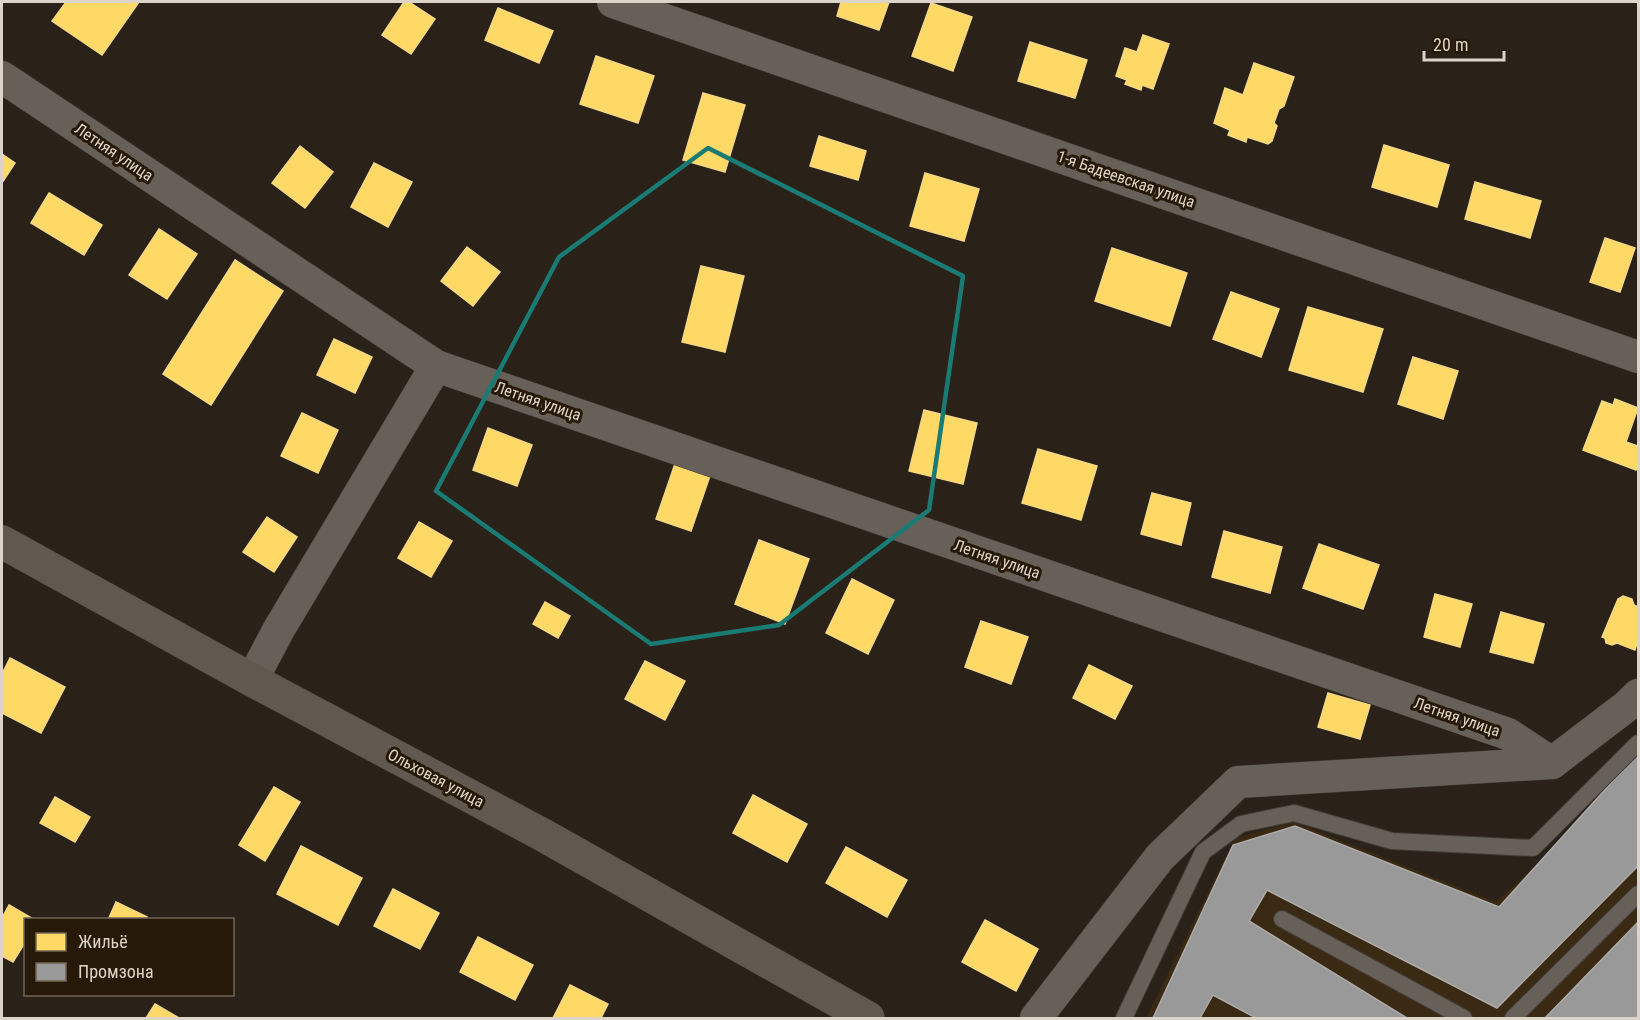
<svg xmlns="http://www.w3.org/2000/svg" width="1640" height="1020" font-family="'Roboto Condensed',sans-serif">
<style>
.built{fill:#3a2913}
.homes{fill:#ffd966;stroke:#f5d884;stroke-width:1.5}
.industry{fill:#999;stroke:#adaba7;stroke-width:1.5}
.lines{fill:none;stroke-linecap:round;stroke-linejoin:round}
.service-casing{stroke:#433c35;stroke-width:18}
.minor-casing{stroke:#433c35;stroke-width:33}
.secondary-casing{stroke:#433c35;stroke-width:34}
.service{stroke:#666059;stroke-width:16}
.minor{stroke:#666059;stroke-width:32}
.secondary{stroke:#61594f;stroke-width:33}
.marked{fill:none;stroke:#197b73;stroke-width:4.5;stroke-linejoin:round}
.labels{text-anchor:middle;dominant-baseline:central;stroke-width:6;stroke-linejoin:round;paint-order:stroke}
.street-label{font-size:16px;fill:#ddd4c9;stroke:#271908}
</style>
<rect width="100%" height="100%" fill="#2a2219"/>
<path class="built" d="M1638,772V1018H1146L1235,838L1294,822L1496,902Z"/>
<g class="homes">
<path d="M66,2H139L102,55L52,21Z"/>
<path d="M404,2H409L435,19L411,54L382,35Z"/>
<path d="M841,2H889L879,30L837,16Z"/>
<path d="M931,3L972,17L953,71L912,56Z"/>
<path d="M498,8L553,31L539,63L485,40Z"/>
<path d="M1143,35L1169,44L1153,89L1142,85L1141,90L1125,84L1127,80L1116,76L1125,48L1137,52Z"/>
<path d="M1030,42L1087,60L1075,98L1018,81Z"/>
<path d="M596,56L654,76L638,123L580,104Z"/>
<path d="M1254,63L1294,77L1284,106L1279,109L1274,123L1277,126L1272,141L1268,144L1247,137L1246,142L1228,135L1230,130L1214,123L1225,88L1243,95Z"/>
<path d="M703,93L745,105L725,172L683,160Z"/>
<path d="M819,136L866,151L858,180L810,166Z"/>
<path d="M1384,145L1449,165L1437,207L1372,187Z"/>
<path d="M300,146L333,172L305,208L272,183Z"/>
<path d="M2,154L15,163L2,183Z"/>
<path d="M374,163L412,182L388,227L351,207Z"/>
<path d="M925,173L979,189L964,241L910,226Z"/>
<path d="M1475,182L1541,201L1530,238L1465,219Z"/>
<path d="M49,193L102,225L84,255L31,223Z"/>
<path d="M159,229L197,254L167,299L129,275Z"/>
<path d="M1605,238L1635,248L1620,292L1590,282Z"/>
<path d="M467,247L500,272L473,306L441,281Z"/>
<path d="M1112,248L1187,273L1170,326L1095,301Z"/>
<path d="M235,260L283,291L211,405L163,374Z"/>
<path d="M701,266L744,276L725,352L682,342Z"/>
<path d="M1231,292L1279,309L1261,357L1213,339Z"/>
<path d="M1308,307L1383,329L1363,392L1289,370Z"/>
<path d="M334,339L372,357L355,393L317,375Z"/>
<path d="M1413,357L1458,371L1443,419L1398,404Z"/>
<path d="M1615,399L1638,408L1626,442L1638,446V465L1636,470L1583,450L1602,401L1613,405Z"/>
<path d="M924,410L977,423L963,484L909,471Z"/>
<path d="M302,413L338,430L318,473L281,456Z"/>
<path d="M488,428L532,445L517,486L473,470Z"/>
<path d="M1038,449L1097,466L1081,520L1022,503Z"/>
<path d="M677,458L712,470L691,531L656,519Z"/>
<path d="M1152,493L1191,503L1181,545L1141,534Z"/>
<path d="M267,517L297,537L274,572L243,552Z"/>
<path d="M419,522L452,541L431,577L398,558Z"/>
<path d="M1224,531L1282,547L1270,593L1212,577Z"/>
<path d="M759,540L809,559L785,624L735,604Z"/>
<path d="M1319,544L1379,565L1363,609L1303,588Z"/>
<path d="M852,579L894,600L868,654L826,633Z"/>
<path d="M1435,594L1472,604L1460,647L1424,637Z"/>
<path d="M1623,596L1632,599L1634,605L1638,607V640L1635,650L1617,643L1612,645L1606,643L1605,638L1602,637L1618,599Z"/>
<path d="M545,602L570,616L558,638L533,624Z"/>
<path d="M1501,612L1544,624L1533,663L1490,652Z"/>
<path d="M981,621L1028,637L1011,684L965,667Z"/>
<path d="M10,658L65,687L41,733L2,713V674Z"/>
<path d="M645,661L685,681L665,720L625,699Z"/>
<path d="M1089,665L1132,686L1115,719L1073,698Z"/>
<path d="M1328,693L1370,705L1360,739L1318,727Z"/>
<path d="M274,787L300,802L265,861L239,845Z"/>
<path d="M753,795L807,824L787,862L733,833Z"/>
<path d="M55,797L90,817L75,842L40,823Z"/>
<path d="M301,846L362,878L338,925L277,894Z"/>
<path d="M846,847L907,880L887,917L826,883Z"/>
<path d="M393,889L439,913L420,949L374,926Z"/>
<path d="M116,902L147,917L146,920H108Z"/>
<path d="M9,905L35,920H26V941L13,962L2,956V918Z"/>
<path d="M985,920L1038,949L1016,991L962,962Z"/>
<path d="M478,937L533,965L515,1000L460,972Z"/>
<path d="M570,985L608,1004L601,1018H553Z"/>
<path d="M155,1004L179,1018H146Z"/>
</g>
<g class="industry">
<path d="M1638,753V866L1497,1008L1267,890L1249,921L1407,1018H1256L1213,995L1200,1018H1153L1233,845L1295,826L1499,907Z"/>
<path d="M1638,922V1018H1545Z"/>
</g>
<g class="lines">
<defs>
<g id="service">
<path d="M1282,919L1464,1018"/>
<path d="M1124,1018L1203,852L1241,824L1294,813L1392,841L1533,848L1638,743"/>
<path d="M1513,1018L1638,894"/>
</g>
<g id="minor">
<path d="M613,2L1638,357"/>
<path d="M2,77L436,366"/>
<path d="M252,680L279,629L436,366L1508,734L1552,763"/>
<path d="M1036,1018L1160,857L1238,782L1552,763L1628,705L1638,695"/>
</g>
<path id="secondary" d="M2,542L252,680L543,835L868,1018"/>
</defs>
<use href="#service" class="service-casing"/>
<use href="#minor" class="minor-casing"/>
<use href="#secondary" class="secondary-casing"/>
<use href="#service" class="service"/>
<use href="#minor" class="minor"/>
<use href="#secondary" class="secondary"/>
</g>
<path class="marked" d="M708,148L963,276L929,510L779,625L651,644L436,491L559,257Z"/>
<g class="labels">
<g class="street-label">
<text transform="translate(114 152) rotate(34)">Летняя улица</text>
<text transform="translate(1126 179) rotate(19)">1-я Бадеевская улица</text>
<text transform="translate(538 401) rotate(19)">Летняя улица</text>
<text transform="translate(997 559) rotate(19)">Летняя улица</text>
<text transform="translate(1457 717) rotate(19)">Летняя улица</text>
<text transform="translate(436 778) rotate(28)">Ольховая улица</text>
</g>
</g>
<rect width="1640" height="1020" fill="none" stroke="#ddd4c9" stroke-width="6"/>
<rect x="24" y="918" width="210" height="78" fill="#271908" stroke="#706455" stroke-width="1.5"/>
<rect x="36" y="933" width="30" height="18" fill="#ffd966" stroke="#706455" stroke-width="1.5"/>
<text x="78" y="948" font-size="18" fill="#ddd4c9">Жильё</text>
<rect x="36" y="963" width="30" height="18" fill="#999999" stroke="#706455" stroke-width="1.5"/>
<text x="78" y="978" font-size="18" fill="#ddd4c9">Промзона</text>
<path d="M1424 51v9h80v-9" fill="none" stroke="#ddd4c9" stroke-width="3"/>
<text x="1433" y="51" font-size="18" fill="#ddd4c9" stroke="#271908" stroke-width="4.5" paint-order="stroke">20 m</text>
</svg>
